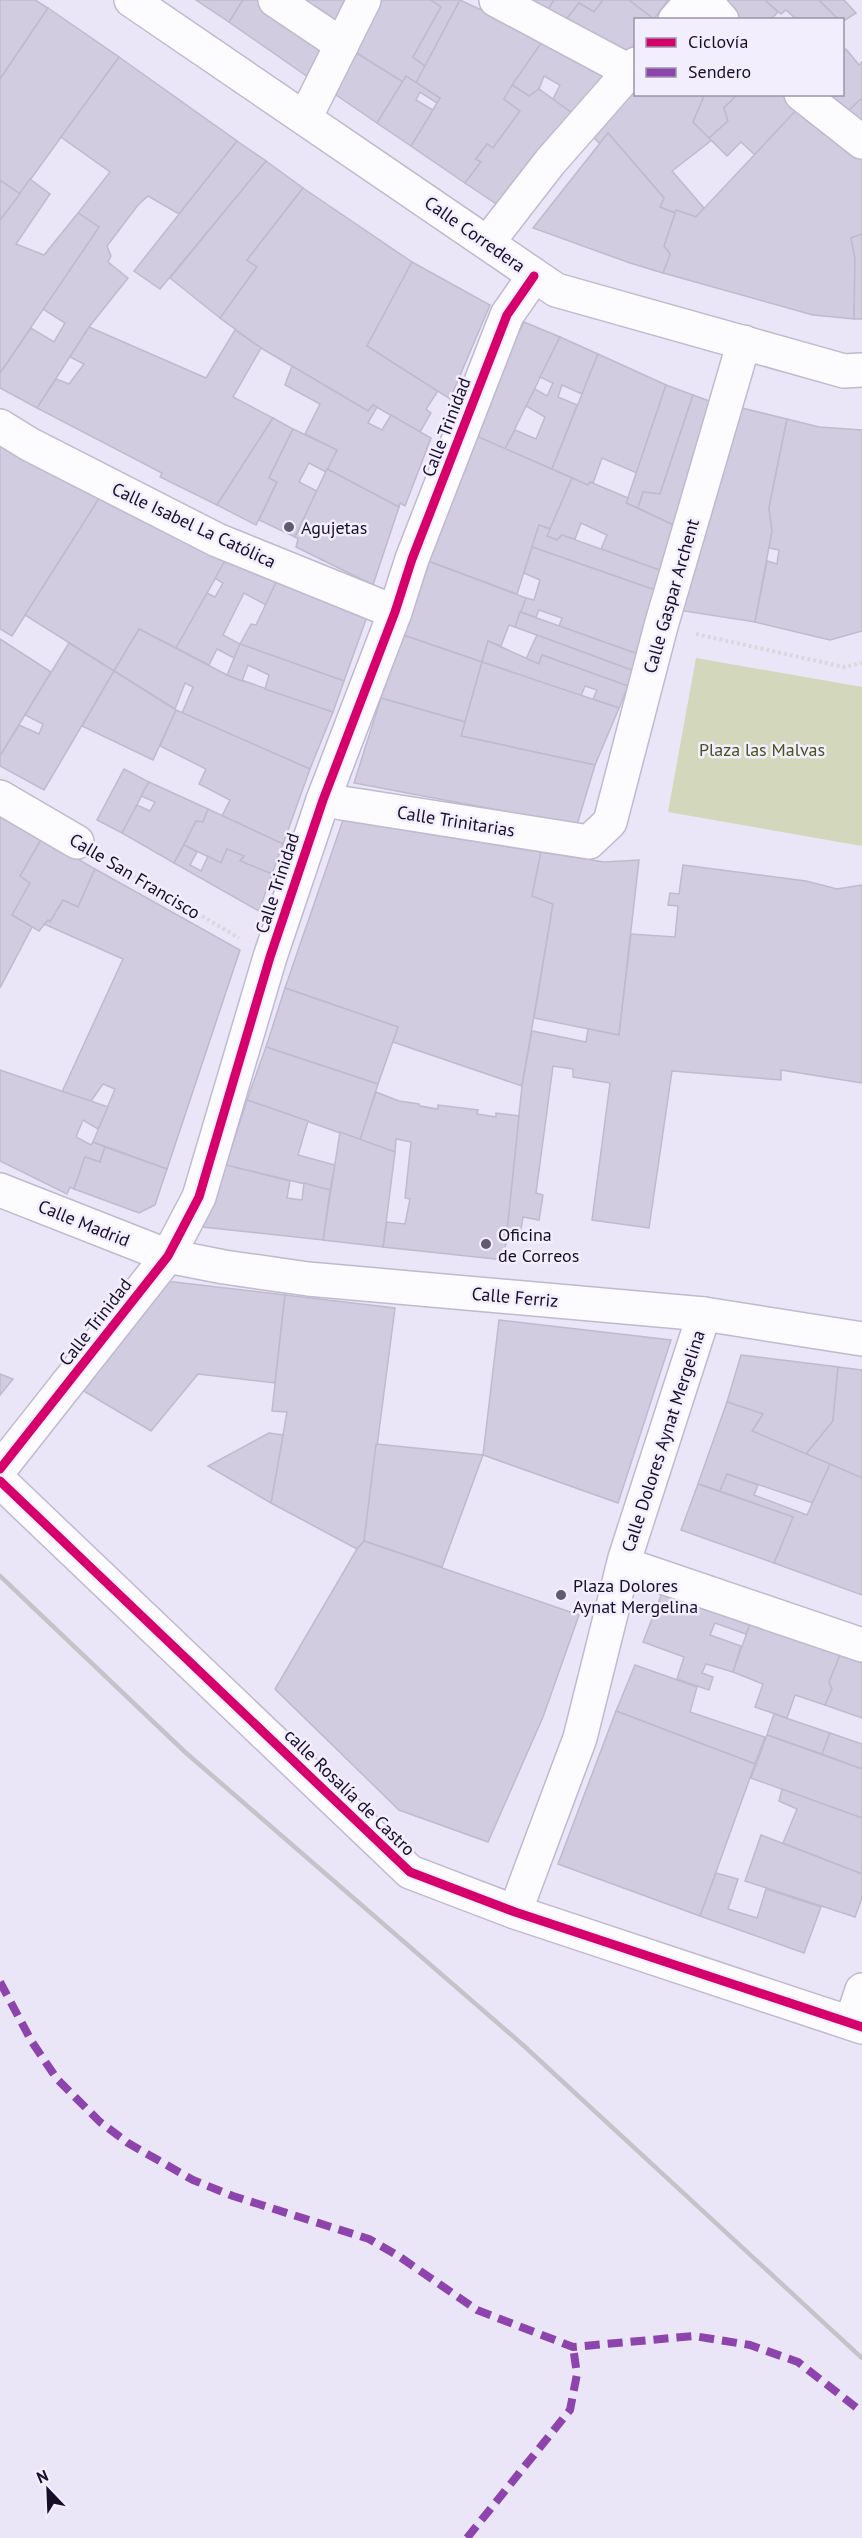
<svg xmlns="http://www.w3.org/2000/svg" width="862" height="2538" font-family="'PT Sans',sans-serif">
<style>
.green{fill:#d3d7bc}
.building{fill:#d1ccdf;stroke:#c0bacf;stroke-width:1.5}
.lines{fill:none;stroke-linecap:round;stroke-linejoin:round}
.minor-casing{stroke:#c0b9cf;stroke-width:36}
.tertiary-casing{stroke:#c0b9cf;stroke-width:36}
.path{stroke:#dad8de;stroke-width:4;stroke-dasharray:3 3;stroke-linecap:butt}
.minor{stroke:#fcfbfe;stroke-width:33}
.tertiary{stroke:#fcfbfe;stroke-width:33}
.rail{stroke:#c5c3c9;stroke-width:4.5}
.quiet{stroke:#8e44ad;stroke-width:8;stroke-dasharray:15 8;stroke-linecap:butt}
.cycleway-casing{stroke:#f2eefe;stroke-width:13}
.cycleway{stroke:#d6006c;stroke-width:9}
.poi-dot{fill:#625972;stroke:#f2eefe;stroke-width:2}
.labels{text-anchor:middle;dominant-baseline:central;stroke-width:5;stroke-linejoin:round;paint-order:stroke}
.street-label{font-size:18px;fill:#180e2a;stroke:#f2eefe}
.poi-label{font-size:18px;fill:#180e2a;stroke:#f2eefe;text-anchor:start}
.park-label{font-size:18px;fill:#4a5217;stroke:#f2eefe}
</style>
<rect width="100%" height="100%" fill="#eae5f7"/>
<path class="green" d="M696,658L862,687V846L668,812Z"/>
<g class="building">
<path d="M0,0H35L48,8L0,79Z"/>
<path d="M196,0H243L229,22Z"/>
<path d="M243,0H266L331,46L308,77L229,22Z"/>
<path d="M304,0H356L342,33Z"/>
<path d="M375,0H431L441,7L413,57L425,66L416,83L406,76L403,82L350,49Z"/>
<path d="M431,0H460L425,66L413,57L441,7Z"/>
<path d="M460,0L544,39L504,99L520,111L493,148L487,144L476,159L481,162L465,183L411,146L440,98L416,83Z"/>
<path d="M523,0H554L547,11Z"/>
<path d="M554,0H603L594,12L579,3L565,21L547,11Z"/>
<path d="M603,0H629L654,19L636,20V43L624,57L565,21L579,3L594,12Z"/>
<path d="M629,0H668L654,19Z"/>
<path d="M715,0H765L778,12L770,20H734Z"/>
<path d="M765,0H819L839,20H797L786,10L781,14Z"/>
<path d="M819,0H844L856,13L842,22V20H839Z"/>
<path d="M48,8L119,57L20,194L0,180V79Z"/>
<path d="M544,39L616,72L576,116L553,99L560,85L544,76L539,89L529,96L512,85Z"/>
<path d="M350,49L403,82L377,123L326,88Z"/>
<path d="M846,49L859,65L862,62V98L843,116L812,94H842V52Z"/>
<path d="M119,57L237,141L179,214L148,196L138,205L107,246L111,256L108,262L128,278L89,327L37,408L0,388V373L31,328L54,342L65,323L43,309L99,227L78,213L110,172L61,137Z"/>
<path d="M406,76L440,98L437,103L420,92L416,100L433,110L411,146L377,123Z"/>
<path d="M636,82V94H705L693,122L712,140L672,171L704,208L696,217L676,210L675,213L660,207L664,198L608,133L600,144L589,132Z"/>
<path d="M512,85L529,96L539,89L576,116L501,207L465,183L481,162L476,159L487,144L493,148L520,111L504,99Z"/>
<path d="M705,94H738L724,108L728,121L709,138L693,122Z"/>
<path d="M738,94H792L803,103L755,155L741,142L727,156L709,138L728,121L724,108Z"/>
<path d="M862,98V135L843,116Z"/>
<path d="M803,103L862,149V234L851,238L855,258L854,319L813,315L663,273L670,254L664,246L676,210L696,217Z"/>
<path d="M608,133L664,198L660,207L675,213L664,246L670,254L663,273L630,263L533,228Z"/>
<path d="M237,141L266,161L160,289L134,271Z"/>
<path d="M266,161L303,188L247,260L257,267L220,318L170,278Z"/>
<path d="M30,179L50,194L16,244L44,255L78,213L99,227L0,373V220Z"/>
<path d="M0,180L20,194L0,220Z"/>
<path d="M303,188L412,262L367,346L438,391L426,409L431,413L420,432L373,405L368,411L261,348L220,318L257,267L247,260Z"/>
<path d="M862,234V319H854L855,258L851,238Z"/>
<path d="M412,262L490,305L450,399L367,346Z"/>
<path d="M524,322L560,337L505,449L472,434Z"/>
<path d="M89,327L206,378L235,330L261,348L233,397L273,418L217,505L160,477L162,473L37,408L56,379L69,384L84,364L70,357Z"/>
<path d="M560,337L598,354L582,394L562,385L558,397L577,405L552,469L505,449L515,430L536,439L545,417L526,406L535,389L547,396L553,383L540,377Z"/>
<path d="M598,354L666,385L637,473L602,458L593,483L590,482L588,485L552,469Z"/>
<path d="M292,366L368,411L373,405L377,407L368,423L382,430L391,415L431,438L405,506L400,503L399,507L327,469L337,450L305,434L320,404L285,385Z"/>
<path d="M666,385L693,395L660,494L643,492L638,508L626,503Z"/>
<path d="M693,395L720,405L680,528L638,508L643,492L660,494Z"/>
<path d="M742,408L787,419L769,508L772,531L755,622L671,609Z"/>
<path d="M273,418L293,429L269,478L277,482L256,525L217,505Z"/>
<path d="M787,419L819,427L862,430V631L830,640L755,622L767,561L777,564L779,550L769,548L772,531L769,508Z"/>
<path d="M293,429L337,450L326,472L309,463L299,482L317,491L295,537L259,520L277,482L269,478Z"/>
<path d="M472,434L572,478L550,529L539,525L517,594L428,561Z"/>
<path d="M0,444L100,497L12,636L0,629Z"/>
<path d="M327,469L399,507L373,585L296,547L298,539L295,537Z"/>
<path d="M572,478L588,485L590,482L628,498L626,503L680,528L665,572L601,549L607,535L581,523L575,539L562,535L557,540L547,536Z"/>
<path d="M100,497L228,556L176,648L139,629L114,671L25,615Z"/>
<path d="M539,525L550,529L547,536L557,540L562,535L665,572L658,591L532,547Z"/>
<path d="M532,547L658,591L638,654L559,626L562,618L539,610L536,617L520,612L526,598L534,600L540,580L524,573Z"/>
<path d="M232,549L281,572L266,605L244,593L223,635L240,644L234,658L217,649L209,665L176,648L207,593L215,597L223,583L215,578Z"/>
<path d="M428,561L526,598L515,627L509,625L501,646L488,641L482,662L403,635Z"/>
<path d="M281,572L368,614L344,681L240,644L251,624L256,625Z"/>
<path d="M520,612L638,654L634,671L515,627Z"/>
<path d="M139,629L227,675L333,712L310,769L182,713L193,687L185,683L175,709L114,671Z"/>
<path d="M403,635L482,662L465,722L381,698Z"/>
<path d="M537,635L634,671L628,686L542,655L539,664L526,659Z"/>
<path d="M0,639L51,672L0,756Z"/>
<path d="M488,641L539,664L542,655L628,686L619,708L593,699L597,690L585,686L581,696L482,662Z"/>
<path d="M69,643L114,671L44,790L0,766V756L19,725L39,734L43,724L25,715Z"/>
<path d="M240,644L344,681L333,712L265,689L269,675L248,665L242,681L227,675Z"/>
<path d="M482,662L619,708L595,765L461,736Z"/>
<path d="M114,671L176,710L153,760L82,726Z"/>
<path d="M381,698L465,722L461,736L595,765L577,825L354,783Z"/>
<path d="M176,710L310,769L283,844L222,816L230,800L199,784L206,769L160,746Z"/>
<path d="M124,769L149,782L122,833L97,820Z"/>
<path d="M149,782L208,809L203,822L196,821L174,863L122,833L137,805L150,811L155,802L141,796Z"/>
<path d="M208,809L283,844L272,874L240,861L244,856L227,849L221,863L184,845L196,821L203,822Z"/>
<path d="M0,815L42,838L20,876L30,883L12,915L32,927L0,988Z"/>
<path d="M343,820L541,852L532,896L553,904L522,1086L393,1042L398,1027L285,988Z"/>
<path d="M42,838L95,869L78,907L63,900L50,922L48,920L39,931L12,915L30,883L20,876Z"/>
<path d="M184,845L197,852L190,865L201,871L208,856L221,863L227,849L244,856L240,861L272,874L259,911L174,863Z"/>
<path d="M541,852L604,862L639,860L619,1035L534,1018L553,904L532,896Z"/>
<path d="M683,865L806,881L837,889L862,885V1083L781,1070V1080L672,1071L649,1228L592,1220L610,1083L573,1077V1069L553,1066L536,1193L543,1195L539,1220L523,1217L519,1240L506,1237L522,1086L532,1031L586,1042L588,1029L619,1035L631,934L675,937L678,906L668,905L670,893L679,894Z"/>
<path d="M95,869L240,950L167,1169L93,1142L115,1089L103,1084L91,1101L62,1092L123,959L44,924L48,920L50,922L63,900L78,907Z"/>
<path d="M285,988L398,1027L378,1084L266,1047Z"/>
<path d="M266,1047L378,1084L360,1140L247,1100Z"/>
<path d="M0,1070L108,1107L98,1129L83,1120L76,1137L91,1145L93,1142L105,1147L100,1162L85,1157L74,1189L70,1187L67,1194L0,1161Z"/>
<path d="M376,1092L399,1101L419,1104L420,1106L438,1109V1105L478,1110L477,1114L496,1117V1113L519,1116L504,1260L383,1247L387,1222L405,1224L410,1199L405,1198L411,1142L396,1139L395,1152L360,1140Z"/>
<path d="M247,1100L308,1121L298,1155L335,1165L330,1190L226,1165Z"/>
<path d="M340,1132L395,1152L383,1247L323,1240Z"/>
<path d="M105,1147L167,1169L155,1205L139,1213L74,1189L85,1157L100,1162Z"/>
<path d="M226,1165L290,1181L287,1198L302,1200L304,1183L330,1190L323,1240L203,1227Z"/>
<path d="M157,1280L285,1295L275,1383L198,1374L151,1431L77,1387Z"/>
<path d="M285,1295L395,1308L367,1523L364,1541L357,1549L271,1503L287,1412L272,1411Z"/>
<path d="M499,1320L671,1340L618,1503L483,1455Z"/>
<path d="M741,1355L838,1367L833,1421L806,1454L752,1431L763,1414L727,1402Z"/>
<path d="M838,1367L862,1370V1478L806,1454L833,1421Z"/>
<path d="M0,1374L13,1379L0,1395Z"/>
<path d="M727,1402L763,1414L752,1431L830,1464L813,1503L727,1474L720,1491L698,1484Z"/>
<path d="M269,1433L283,1435L271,1503L208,1466Z"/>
<path d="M376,1444L483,1455L442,1567L364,1541Z"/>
<path d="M830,1464L862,1478V1595L774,1563L793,1517L720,1491L727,1474L758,1485L754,1495L807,1515Z"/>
<path d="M698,1484L793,1517L774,1563L681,1530Z"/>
<path d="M364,1541L579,1615L543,1717L488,1842L399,1810L275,1689L357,1549Z"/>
<path d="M662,1593L750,1624L746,1634L715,1623L710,1635L741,1646L733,1672L706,1664L702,1673L713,1677L709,1690L677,1679L684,1657L643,1642Z"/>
<path d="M750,1624L840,1655L829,1682L832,1689L825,1705L795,1695L787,1718L755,1707L763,1684L733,1672Z"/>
<path d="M840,1655L862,1663V1718L825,1705L832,1689L829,1682Z"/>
<path d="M635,1665L697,1687L690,1712L765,1737L755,1764L616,1711Z"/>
<path d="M616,1711L755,1764L700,1916L558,1864Z"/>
<path d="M774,1714L830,1733L822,1754L767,1735Z"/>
<path d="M830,1733L862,1744V1769L822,1754Z"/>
<path d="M767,1735L862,1769V1818L751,1778Z"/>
<path d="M782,1789L862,1818V1874L783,1843L797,1809L779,1801Z"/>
<path d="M761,1835L862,1874V1898L855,1917L745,1881Z"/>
<path d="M716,1873L738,1879L728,1909L757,1918L766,1889L821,1907L804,1953L700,1916Z"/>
</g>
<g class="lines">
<defs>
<g id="minor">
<path d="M275,0L342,45"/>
<path d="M496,0L629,71"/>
<path d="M704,0L722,20"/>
<path d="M675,20L693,0"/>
<path d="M801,94L862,142"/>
<path d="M305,118L364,0"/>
<path d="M488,242L550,162L636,64"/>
<path d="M0,426L29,444L217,540L395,612"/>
<path d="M0,797L77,842"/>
<path d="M323,800L589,842L610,822L661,626L744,342"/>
<path d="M0,1469L168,1256L199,1197L270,957L323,800L395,612L412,559L507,315L534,276"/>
<path d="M0,1481L410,1872L515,1912L862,2027"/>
<path d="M624,1564L862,1645"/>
<path d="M515,1912L580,1738L625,1558L704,1314"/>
<path d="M851,2023L862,1990"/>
</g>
<g id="tertiary">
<path d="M131,0L556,290L844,371L862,370"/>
<path d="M0,1190L168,1256L224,1267L308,1279L704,1314L862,1339"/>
</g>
</defs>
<use href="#minor" class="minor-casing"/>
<use href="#tertiary" class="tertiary-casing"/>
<g class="path">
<path d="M696,634L844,667L862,663"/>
<path d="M109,861L239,938"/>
</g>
<use href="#minor" class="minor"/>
<use href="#tertiary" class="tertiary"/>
<path class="rail" d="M0,1576L185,1752L523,2045L862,2358"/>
<g class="quiet">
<path d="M0,1982L32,2042L57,2079L100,2122L128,2143L193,2180L233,2196L369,2239L400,2257L477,2310L573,2347L694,2336L750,2345L798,2362L862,2412"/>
<path d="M467,2538L570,2410L577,2374L573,2347"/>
</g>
<defs>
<g id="cycleway">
<path d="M0,1469L168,1256L199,1197L270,957L323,800L395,612L412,559L507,315L534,276"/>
<path d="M0,1481L410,1872L515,1912L862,2027"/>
</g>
</defs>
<use href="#cycleway" class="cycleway-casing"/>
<use href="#cycleway" class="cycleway"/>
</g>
<g class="poi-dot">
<circle cx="289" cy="527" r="6"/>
<circle cx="486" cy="1244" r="6"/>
<circle cx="561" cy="1595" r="6"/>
</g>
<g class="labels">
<g class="street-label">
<text transform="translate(475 234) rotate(35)">Calle Corredera</text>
<text transform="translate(446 427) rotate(-69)">Calle Trinidad</text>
<text transform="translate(194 525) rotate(25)">Calle Isabel La Católica</text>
<text transform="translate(671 596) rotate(-74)">Calle Gaspar Archent</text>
<text transform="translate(456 821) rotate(9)">Calle Trinitarias</text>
<text transform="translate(135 876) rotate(31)">Calle San Francisco</text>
<text transform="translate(277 883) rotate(-72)">Calle Trinidad</text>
<text transform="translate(84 1223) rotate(22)">Calle Madrid</text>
<text transform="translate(515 1297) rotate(5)">Calle Ferriz</text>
<text transform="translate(95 1322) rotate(-52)">Calle Trinidad</text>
<text transform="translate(663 1441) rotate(-72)">Calle Dolores Aynat Mergelina</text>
<text transform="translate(350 1792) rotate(44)">calle Rosalía de Castro</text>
</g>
<g class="poi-label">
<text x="301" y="527">Agujetas</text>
<text x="498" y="1234">Oficina<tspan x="498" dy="21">de Correos</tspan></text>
<text x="573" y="1585">Plaza Dolores<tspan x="573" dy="21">Aynat Mergelina</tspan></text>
</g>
<g class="park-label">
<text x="762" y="749">Plaza las Malvas</text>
</g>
</g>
<rect x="634" y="18" width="210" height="78" fill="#f2eefe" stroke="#9b94a9" stroke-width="1.5"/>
<rect x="646" y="38" width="30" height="9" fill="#d6006c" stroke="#9b94a9" stroke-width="1.5"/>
<text x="688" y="48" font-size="18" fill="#180e2a">Ciclovía</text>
<rect x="646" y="68" width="30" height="9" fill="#8e44ad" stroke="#9b94a9" stroke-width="1.5"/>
<text x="688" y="78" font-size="18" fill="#180e2a">Sendero</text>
<g transform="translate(48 2490) rotate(337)" stroke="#f2eefe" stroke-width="4.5" paint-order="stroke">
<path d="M0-4.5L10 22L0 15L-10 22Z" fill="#180e2a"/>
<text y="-9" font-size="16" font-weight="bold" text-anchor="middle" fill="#180e2a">N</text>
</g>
</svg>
